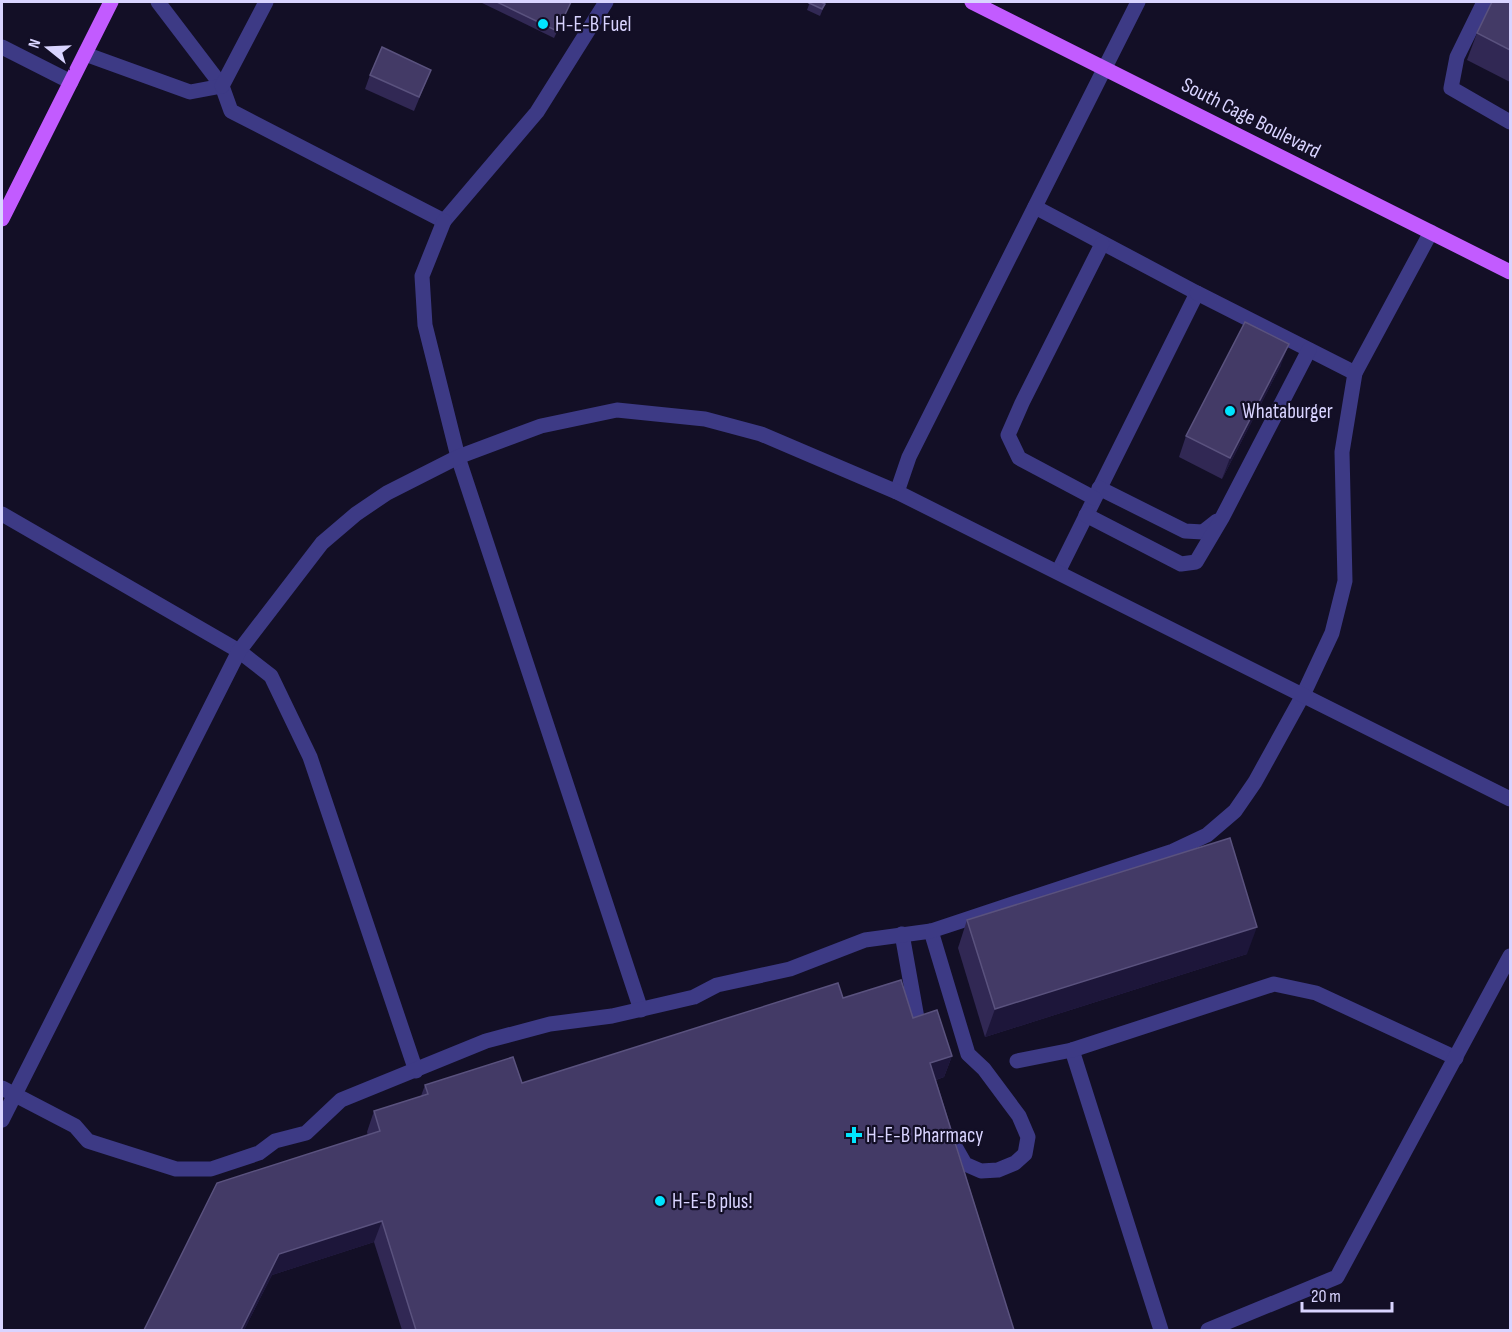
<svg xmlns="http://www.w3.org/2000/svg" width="1512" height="1332" font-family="'Sofia Sans Condensed',sans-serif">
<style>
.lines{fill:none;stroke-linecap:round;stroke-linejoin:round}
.minor{stroke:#3d3a85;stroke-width:15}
.major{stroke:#c25bff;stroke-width:15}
.wall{fill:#312854}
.shaded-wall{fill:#1d163a}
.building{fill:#433a66;stroke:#5a527e;stroke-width:1.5}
.poi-dot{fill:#00e5ff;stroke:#130f26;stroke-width:2}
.labels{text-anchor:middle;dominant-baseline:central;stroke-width:4.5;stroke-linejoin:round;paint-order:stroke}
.poi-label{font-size:21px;fill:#d9d4ff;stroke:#130f26;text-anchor:start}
.street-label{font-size:21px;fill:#d9d4ff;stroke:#130f26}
</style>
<rect width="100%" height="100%" fill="#130f26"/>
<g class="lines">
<g class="minor">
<path d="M158,2L222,86L231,111L444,221L537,112L606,2"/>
<path d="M1484,2L1457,57L1451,88L1510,122"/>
<path d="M2,47L71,82"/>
<path d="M85,54L190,92L222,86"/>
<path d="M222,86L266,2"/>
<path d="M1035,207L1197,293L1058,572"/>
<path d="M444,221L422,276L425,325L458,457L641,1010"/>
<path d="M1197,293L1355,373"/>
<path d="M1099,488L1185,531L1203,532L1217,521"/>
<path d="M897,492L909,457L1138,2"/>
<path d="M1094,498L1019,458L1008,435L1022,403L1102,244"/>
<path d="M2,514L239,651L271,676L310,757L416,1071"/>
<path d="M1086,515L1181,564L1196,562L1222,518L1309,350"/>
<path d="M931,931L968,1054L984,1069L1019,1116L1028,1137L1025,1154L1015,1163L998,1170L981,1171L965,1164L949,1136"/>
<path d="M902,934L920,1035"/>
<path d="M1072,1050L1161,1330"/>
<path d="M1017,1061L1072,1050L1274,984L1316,993L1456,1058"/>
<path d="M2,1088L75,1126L88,1141L176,1169H211L259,1153L275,1141L306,1133L341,1100L486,1041L550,1024L612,1016L694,997L717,985L790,969L865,940L931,931L1173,851L1207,835L1235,811L1255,782L1303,695L1332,633L1345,581L1342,452L1355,373L1431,232"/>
<path d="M2,1120L239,651L322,543L356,514L387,493L458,457L541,426L617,410L705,419L761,434L897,492L1510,799"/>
<path d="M1208,1330L1337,1277L1510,956"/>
</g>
<g class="major">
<path d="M972,2L1510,272"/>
<path d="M2,219L111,2"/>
</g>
</g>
<g class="wall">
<path d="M480,2H571L554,38Z"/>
<path d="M810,2L825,4L820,16L807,10Z"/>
<path d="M1510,2V82L1467,60L1477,33Z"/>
<path d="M431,70L414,111L365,89L370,75Z"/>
<path d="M1281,365L1222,479L1179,457L1186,436Z"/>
<path d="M967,920L1247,954L985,1037L958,948Z"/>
<path d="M843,998L913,1018L952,1056L944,1077L936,1080L1014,1330H402L374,1242L272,1275L244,1330H144L368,1136L367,1132L374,1111L421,1096L425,1085L522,1083Z"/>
</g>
<g class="shaded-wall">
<path d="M1289,344L1281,365L1222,479L1230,458Z"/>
<path d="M1257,927L1247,954L985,1037L995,1009Z"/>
<path d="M952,1056L944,1077L923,1084L930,1063Z"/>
<path d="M382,1221L374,1242L272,1275L244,1330H241L279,1254Z"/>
</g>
<g class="building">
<path d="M497,2H571L557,31Z"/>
<path d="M810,2H821L825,4L822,9L809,3Z"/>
<path d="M1492,2H1510V50L1477,33Z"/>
<path d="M382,47L431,70L419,97L370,75Z"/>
<path d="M1245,322L1289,344L1230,458L1186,436Z"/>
<path d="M1230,838L1257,927L995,1009L967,920Z"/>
<path d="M901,980L913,1018L937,1010L952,1056L930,1063L1014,1330H416L382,1221L279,1254L241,1330H144L217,1183L380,1131L374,1111L428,1094L425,1085L513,1057L522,1083L838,983L843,998Z"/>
</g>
<g class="poi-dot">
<circle cx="543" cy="24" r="6"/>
<circle cx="1230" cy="411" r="6"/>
<path d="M851 1126h6v6h6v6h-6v6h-6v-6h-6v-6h6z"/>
<circle cx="660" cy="1201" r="6"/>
</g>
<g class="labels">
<g class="poi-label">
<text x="555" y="24">H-E-B Fuel</text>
<text x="1242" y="411">Whataburger</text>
<text x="866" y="1135">H-E-B Pharmacy</text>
<text x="672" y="1201">H-E-B plus!</text>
</g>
<g class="street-label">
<text transform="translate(1251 118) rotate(27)">South Cage Boulevard</text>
</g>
</g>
<rect width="1512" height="1332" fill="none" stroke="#d9d4ff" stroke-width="6"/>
<g transform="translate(48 48) rotate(288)" stroke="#130f26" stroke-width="4.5" paint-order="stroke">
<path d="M0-4.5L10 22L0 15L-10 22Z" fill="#d9d4ff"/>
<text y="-9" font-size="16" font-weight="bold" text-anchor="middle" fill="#d9d4ff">N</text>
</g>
<path d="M1302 1302v9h90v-9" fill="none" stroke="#d9d4ff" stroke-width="3"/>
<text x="1311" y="1302" font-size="18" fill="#d9d4ff" stroke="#130f26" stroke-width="4.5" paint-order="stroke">20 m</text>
</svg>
